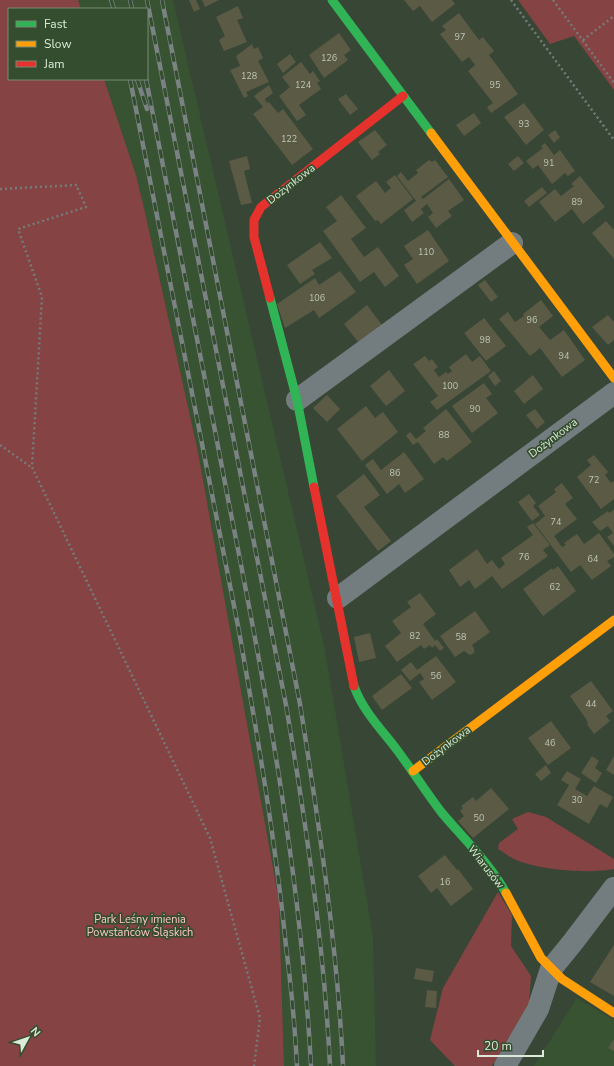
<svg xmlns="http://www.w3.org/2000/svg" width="614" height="1066" font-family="'Nunito Sans',sans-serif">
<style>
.built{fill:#375331}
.green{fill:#864343}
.building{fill:#5a5a45}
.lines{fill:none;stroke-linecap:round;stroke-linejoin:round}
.path{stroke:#737c7a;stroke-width:2.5;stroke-dasharray:2 3;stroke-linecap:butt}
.street{stroke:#737c7f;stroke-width:22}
.fast{stroke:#30b455;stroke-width:9}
.slow{stroke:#ff9f0a;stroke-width:9}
.jam{stroke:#e5322d;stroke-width:9}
.rail-casing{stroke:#7a8283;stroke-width:4.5}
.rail{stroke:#344d2f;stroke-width:3;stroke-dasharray:9;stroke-linecap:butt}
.labels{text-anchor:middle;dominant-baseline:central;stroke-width:3.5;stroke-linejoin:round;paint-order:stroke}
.number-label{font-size:9px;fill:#bcc7b4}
.street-label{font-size:11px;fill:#dcebd9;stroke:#344d2f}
.park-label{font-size:11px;fill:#fbc5c4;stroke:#344d2f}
</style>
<rect width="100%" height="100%" fill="#384636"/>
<g class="built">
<path d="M78,0H173L324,645L373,937L376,1066H284L279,901L198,452L144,208L136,175L104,79H147V9H81Z"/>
<path d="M577,998L614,1020V1066H534Z"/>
</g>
<g class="green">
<path d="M0,0H78L81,9H9V79H104L136,175L144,208L198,452L279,901L284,1066H0Z"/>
<path d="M518,0H614V90L574,36L550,44Z"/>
<path d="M528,812L546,817L614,859V869C589,874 537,870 514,859C508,856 503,852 498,849L499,843L518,829L512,819Z"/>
<path d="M498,892L512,915L511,946L531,976L529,1003L492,1066H455L430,1040L443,988Z"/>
</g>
<g class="building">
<path d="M189,0H196L200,9L194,12Z"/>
<path d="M202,0H219L205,7Z"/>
<path d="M404,0H452L455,4L432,22L420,6L413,11Z"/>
<path d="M238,6L243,18L237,20L247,42L224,51L219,40L225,36L216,17Z"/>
<path d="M459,13L479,40L483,37L494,51L489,55L518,94L491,113L487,107L493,103L468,71L475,65L469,57L462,62L440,34L446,30L442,26Z"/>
<path d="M339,33L351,50L344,55L348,60L324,78L309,55Z"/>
<path d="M252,44L254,49L258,47L263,58L258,61L269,82L246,92L248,96L244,98L230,70L240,66L236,56Z"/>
<path d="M290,54L296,62L283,73L277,64Z"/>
<path d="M301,62L310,74L313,71L320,81L317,83L321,89L299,105L306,115L297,121L279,96L290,87L282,77Z"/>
<path d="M269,85L273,93L265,99L267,103L269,102L278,113L283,109L313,149L292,165L253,114L263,107L254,96Z"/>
<path d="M346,94L358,109L350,115L338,99Z"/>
<path d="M524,103L544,130L526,145L504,117Z"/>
<path d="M474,113L481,123L464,136L456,125Z"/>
<path d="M375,130L387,145L378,152L380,154L372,160L358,142Z"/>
<path d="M555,130L560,137L554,143L548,135Z"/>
<path d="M545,143L554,155L560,150L575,171L568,176L565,173L552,184L538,165L533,169L526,161L543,148L541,146Z"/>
<path d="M247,156L250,169L244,171L252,203L241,205L229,161Z"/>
<path d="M518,156L524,163L514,171L508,164Z"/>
<path d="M429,160L432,162L435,160L448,177L421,197L423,199L449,179L464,200L448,211L452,216L436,228L428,217L433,213L427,204L421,209L424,213L412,222L404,210L416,201L397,176L401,172L408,181L418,173L416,170Z"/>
<path d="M395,175L413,199L381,224L378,220L375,221L356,196L376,181L385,193L391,188L386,182Z"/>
<path d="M580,176L605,207L583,224L572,209L555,222L539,202L555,189L561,196L574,186L571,184Z"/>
<path d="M542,187L547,193L529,207L524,201Z"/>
<path d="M341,195L366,228L351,239L364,257L378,247L399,276L385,287L374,272L360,282L323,231L337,221L326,207Z"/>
<path d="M606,221L613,229L614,228V259L592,233Z"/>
<path d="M428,230L449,261L417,284L404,265L413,259L404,246Z"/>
<path d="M320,242L332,258L312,270L315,274L300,284L287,265Z"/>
<path d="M340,271L356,292L319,318L314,310L285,328L277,304L315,278L319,285Z"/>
<path d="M485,280L498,297L491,302L478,285Z"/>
<path d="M541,300L553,316L539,327L550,340L564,330L585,360L562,377L540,348L530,356L499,319L508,312L515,322L524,316L523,314Z"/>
<path d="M367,305L382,325L359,343L344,324Z"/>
<path d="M608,315L614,322V340L608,345L592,327Z"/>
<path d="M484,318L506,346L486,361L464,333Z"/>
<path d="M466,354L472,362L480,356L491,371L437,410L430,402L438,396L413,364L425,356L429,361L432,359L438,367L434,370L439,377L446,372L448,374L452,371L449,367Z"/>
<path d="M389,370L405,391L386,406L370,386Z"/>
<path d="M494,371L501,381L495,386L488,376Z"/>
<path d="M533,375L543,389L524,404L514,391Z"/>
<path d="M484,383L492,394L486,398L498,413L472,433L452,406Z"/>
<path d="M327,395L340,409L327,422L313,408Z"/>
<path d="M366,406L375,418L383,412L398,432L362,461L337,429Z"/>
<path d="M446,409L472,442L447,461L443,457L434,464L418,442L413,445L406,436L410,432L416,439L426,431L423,428Z"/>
<path d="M535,409L545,422L537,429L526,415Z"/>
<path d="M404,452L424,479L405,493L399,484L387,494L365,465L373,459L381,470Z"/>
<path d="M594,455L608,472L605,475L611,483L614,481V499L601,509L577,477L591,465L587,460Z"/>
<path d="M364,474L380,495L364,507L391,541L378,551L336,496Z"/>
<path d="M562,483L573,498L565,504L577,519L554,536L562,547L566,545L564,543L577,534L584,544L599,533L614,554V557L607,561L611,566L592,580L580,565L571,572L535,524L545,516L538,506L556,492L554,489Z"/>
<path d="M529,494L536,503L533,506L540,515L532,521L518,502Z"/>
<path d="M614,510V546L607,537L613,533L608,526L600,531L592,522L608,511L609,513Z"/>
<path d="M533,523L550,545L543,550L548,556L502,589L492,576L475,589L469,580L460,587L449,570L477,549L487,564L492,560L499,569L505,564L501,558L533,535L527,527Z"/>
<path d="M558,566L576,591L543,616L523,589L552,568L553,570Z"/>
<path d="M420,593L436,614L423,624L435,641L437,639L444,648L440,651L435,645L432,648L430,645L424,649L421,645L397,662L385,646L401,633L392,621L411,607L407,602Z"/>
<path d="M475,611L490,632L472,645L474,648V653L470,655L464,651L455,657L440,636Z"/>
<path d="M370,633L376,658L359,662L354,637Z"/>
<path d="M436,656L456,682L432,700L419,682L424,679L420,673L410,681L401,670L411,662L417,670Z"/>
<path d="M401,674L412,688L382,710L372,696Z"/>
<path d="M591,681L613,711L606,716L610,721L594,734L587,724L588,722L570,696Z"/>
<path d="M551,721L571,748L548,765L528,738Z"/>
<path d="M592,756L599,761L595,768L602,773L596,783L581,773Z"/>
<path d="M614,756V775L606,770Z"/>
<path d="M546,765L551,773L541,781L535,774Z"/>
<path d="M567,771L581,779L575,789L587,796L594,786L613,797L607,808L600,804L589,824L557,805L569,785L561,780Z"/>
<path d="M491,788L509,809L473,838L458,821L464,816L460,811L463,808L461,806L473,797L476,801Z"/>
<path d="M445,855L457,870L458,869L473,889L451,906L437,888L431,893L418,876Z"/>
<path d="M614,945V996L590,982Z"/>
<path d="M416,968L434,971L432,982L414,979Z"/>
<path d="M427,990L437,991L436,1008L425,1007Z"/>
<path d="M614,1039V1051L608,1048Z"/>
</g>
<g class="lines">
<g class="path">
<path d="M511,0L614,140"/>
<path d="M553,0L614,83"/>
<path d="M583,40L614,16"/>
<path d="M0,189L77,185L78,189L86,207L18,229L42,297L32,467L210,838L260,1018L254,1066"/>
<path d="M0,445L31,467"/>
</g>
<g class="street">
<path d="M297,400L512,243"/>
<path d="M338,598L614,393"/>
<path d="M505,1066L538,1009L551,969L573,942L614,888"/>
</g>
<g class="fast">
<path d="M332,0L431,133"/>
<path d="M270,298L297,400L314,487"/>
<path d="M354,686C362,709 379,727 394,746C411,768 425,791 442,813C464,839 490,864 506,893"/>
</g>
<g class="slow">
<path d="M431,133L614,378"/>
<path d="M413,771L614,620"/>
<path d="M506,893L541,958L562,979L614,1013"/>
</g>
<g class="jam">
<path d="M270,298L254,237V220L261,207L403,96"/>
<path d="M314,487L354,686"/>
</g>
<defs>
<g id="rail">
<path d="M111,0L114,9"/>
<path d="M130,0L132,9"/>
<path d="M147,0L286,705C306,824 324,945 330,1066"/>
<path d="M162,0L300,704C319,824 337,944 343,1066"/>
<path d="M130,79L238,626C257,732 275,838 286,946C291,986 295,1026 297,1066"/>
<path d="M137,79L147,109"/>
<path d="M146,79C174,220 202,362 229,504C266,689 301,877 311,1066"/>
</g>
</defs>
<use href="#rail" class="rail-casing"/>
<use href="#rail" class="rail"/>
</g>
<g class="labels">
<g class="number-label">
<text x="460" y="37">97</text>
<text x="329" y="58">126</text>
<text x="249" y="76">128</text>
<text x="303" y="85">124</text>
<text x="495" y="85">95</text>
<text x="524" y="124">93</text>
<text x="289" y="139">122</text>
<text x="549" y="163">91</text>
<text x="577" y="202">89</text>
<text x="426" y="252">110</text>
<text x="317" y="298">106</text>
<text x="532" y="320">96</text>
<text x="485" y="340">98</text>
<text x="564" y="356">94</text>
<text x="450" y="386">100</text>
<text x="475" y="409">90</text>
<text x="444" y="435">88</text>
<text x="395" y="473">86</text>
<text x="594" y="480">72</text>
<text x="556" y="522">74</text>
<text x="524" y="557">76</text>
<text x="593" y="559">64</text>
<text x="555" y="587">62</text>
<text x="415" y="636">82</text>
<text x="461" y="637">58</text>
<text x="436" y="676">56</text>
<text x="591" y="704">44</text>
<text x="550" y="743">46</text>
<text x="577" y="800">30</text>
<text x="479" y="818">50</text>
<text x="445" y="882">16</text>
</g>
<g class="street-label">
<text transform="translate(291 184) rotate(-38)">Dożynkowa</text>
<text transform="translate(553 438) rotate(-37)">Dożynkowa</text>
<text transform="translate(446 746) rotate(-37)">Dożynkowa</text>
<text transform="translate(486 867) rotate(52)">Wiarusów</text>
</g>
<g class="park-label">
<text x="140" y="919">Park Leśny imienia<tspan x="140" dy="13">Powstańców Śląskich</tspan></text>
</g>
</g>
<rect x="8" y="8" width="140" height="72" fill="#344d2f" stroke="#778c73"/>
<rect x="16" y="21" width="20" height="6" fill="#30b455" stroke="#778c73"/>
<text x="44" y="28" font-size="12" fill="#dcebd9">Fast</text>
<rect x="16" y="41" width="20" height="6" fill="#ff9f0a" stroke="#778c73"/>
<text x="44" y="48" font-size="12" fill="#dcebd9">Slow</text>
<rect x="16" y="61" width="20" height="6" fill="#e5322d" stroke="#778c73"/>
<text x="44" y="68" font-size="12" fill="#dcebd9">Jam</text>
<g transform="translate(28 1038) rotate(50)" stroke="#344d2f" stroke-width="3" paint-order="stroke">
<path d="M0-3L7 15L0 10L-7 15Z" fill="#dcebd9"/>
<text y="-6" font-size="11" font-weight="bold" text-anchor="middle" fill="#dcebd9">N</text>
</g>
<path d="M478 1050v6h65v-6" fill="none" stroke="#dcebd9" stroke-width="2"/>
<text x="484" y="1050" font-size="12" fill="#dcebd9" stroke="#344d2f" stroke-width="3" paint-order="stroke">20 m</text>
</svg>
